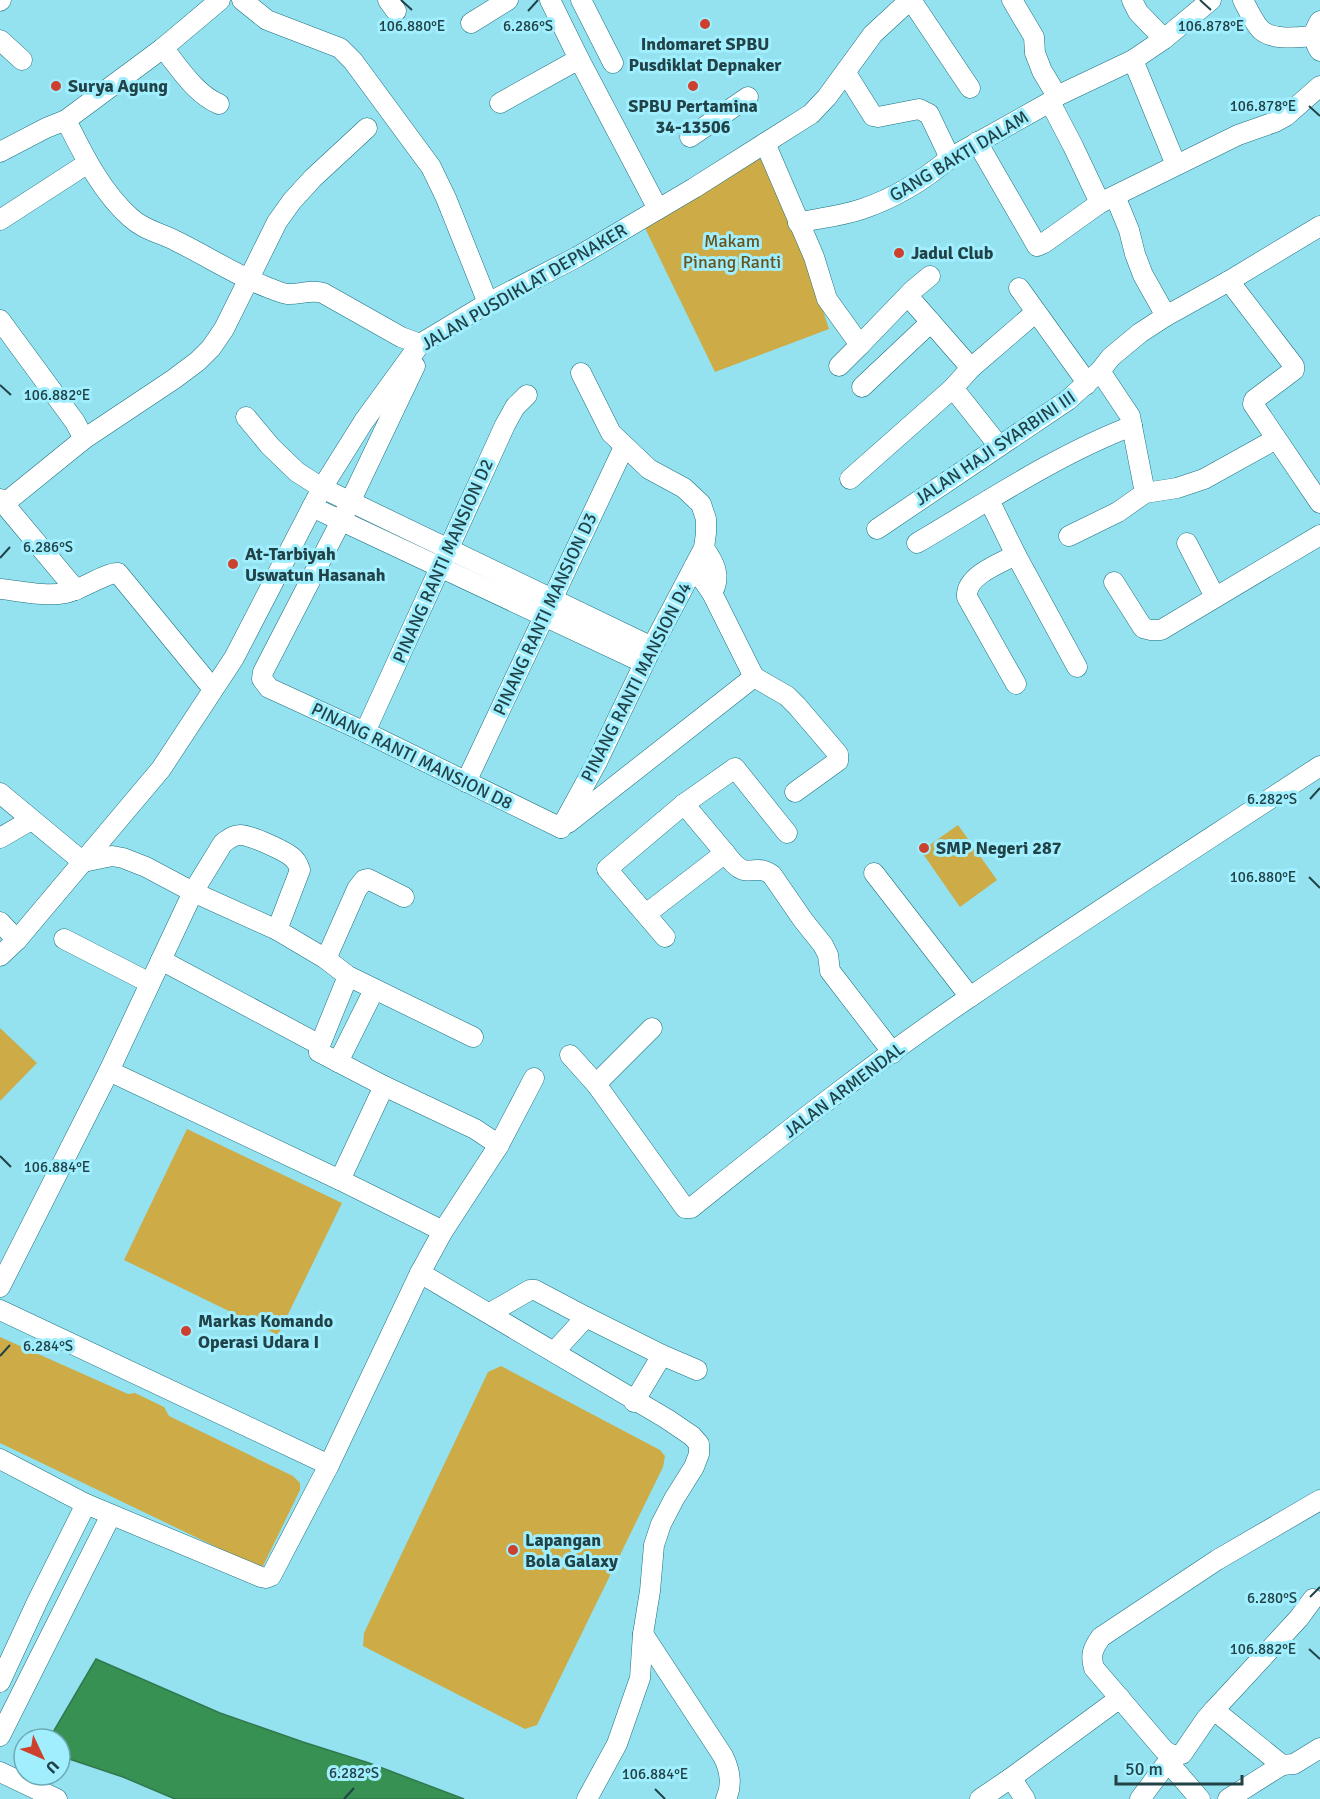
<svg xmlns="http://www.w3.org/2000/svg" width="1320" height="1799" font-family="Signika,sans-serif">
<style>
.green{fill:#cdab46}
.water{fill:#369152;stroke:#30794f;stroke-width:1.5}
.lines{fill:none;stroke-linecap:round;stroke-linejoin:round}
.minor-casing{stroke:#1d707e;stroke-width:21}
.minor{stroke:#fff;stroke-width:20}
.ticks{fill:none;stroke:#214247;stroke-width:2}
.poi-dot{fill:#cd402e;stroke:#a1effe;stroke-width:2}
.labels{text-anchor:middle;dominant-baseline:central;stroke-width:6;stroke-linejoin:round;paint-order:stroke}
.poi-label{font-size:18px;font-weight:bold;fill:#214247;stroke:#a1effe;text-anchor:start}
.street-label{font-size:18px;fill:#214247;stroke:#a1effe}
.park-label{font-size:18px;fill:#67541d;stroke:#a1effe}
.ticks-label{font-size:15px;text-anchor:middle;fill:#214247;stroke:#a1effe;stroke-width:6;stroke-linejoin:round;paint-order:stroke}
</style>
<rect width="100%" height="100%" fill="#94e2f0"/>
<g class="green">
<path d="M770,150L829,329L715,372L643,224Z"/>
<path d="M958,825L997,880L960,907L921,851Z"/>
<path d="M0,1028L37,1063L0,1101Z"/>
<path d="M187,1129L342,1203L278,1335L124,1260Z"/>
<path d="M0,1337L128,1394L135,1393L164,1407L169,1416L293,1476L300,1483V1490L263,1566L258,1567L0,1443Z"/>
<path d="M501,1366L660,1450L665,1456L663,1467L537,1725L525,1729L363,1646L364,1633L488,1372Z"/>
</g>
<path class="water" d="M96,1659L220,1713L303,1742L369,1763L464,1799H175L123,1777L60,1756V1739H49Z"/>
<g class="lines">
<defs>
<g id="minor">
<path d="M220,0L163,48L66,120C83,154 102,193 131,218C144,230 161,233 176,241C207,256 237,276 269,288C275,290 281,293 287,294C299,295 311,289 323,293L401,337L420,344"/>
<path d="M242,0L267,20L340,48L353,61L431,167L446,198L488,303"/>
<path d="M388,0L396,11"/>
<path d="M550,0L579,59L658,209"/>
<path d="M581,0L613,63"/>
<path d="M911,0L970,88"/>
<path d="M1012,0L1034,37L1035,53L1042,71L1057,96"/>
<path d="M1132,0L1138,12L1164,39"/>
<path d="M1243,0C1247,8 1255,24 1261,30C1274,41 1298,37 1314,36"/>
<path d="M0,1L1,0"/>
<path d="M1320,21C1313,31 1313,41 1320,51"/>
<path d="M471,23L508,0"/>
<path d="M0,40L22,60"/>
<path d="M163,48C179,67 195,94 219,104"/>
<path d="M1133,60L1176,165"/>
<path d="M846,73L873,116L878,117L919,109L929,114L950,158"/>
<path d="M1050,102L1073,146L1100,203"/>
<path d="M500,103L579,59"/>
<path d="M690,137L748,97"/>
<path d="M977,142L1037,246L1044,243L1100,203L1238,135L1275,122L1286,116L1320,86"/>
<path d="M765,143L814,257L827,299L860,345L913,290L930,276"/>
<path d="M0,152L46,128L66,120"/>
<path d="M1115,196L1129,230L1135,254L1143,275L1166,316"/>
<path d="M0,220L88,163"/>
<path d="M798,223C819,218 842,216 862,209C895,198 924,180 950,158L1050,102L1057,96L1133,60L1164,39L1211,0"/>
<path d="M1229,281L1294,366V370L1254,400L1253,404L1320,503"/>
<path d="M1019,288L1083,377L1086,385"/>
<path d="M908,296L971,368"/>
<path d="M0,320L75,422L84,439"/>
<path d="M415,366L341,521L263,672L262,679L269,688L365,732L561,828"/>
<path d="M839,366L860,345"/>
<path d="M1100,371L1130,416L1145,493"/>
<path d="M862,387L931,322"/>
<path d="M953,388L999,446"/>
<path d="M246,417L270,446L297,472L322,488L652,647"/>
<path d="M850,479L953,388L971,368L1036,312"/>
<path d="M0,499L76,590"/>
<path d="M989,500L1016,555L1077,667"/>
<path d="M5,503L84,439L174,379L198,361L211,348L224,329L277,222L292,201L313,178L367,128"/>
<path d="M312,507L644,663"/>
<path d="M877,529L1068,400L1100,371L1111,357L1140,333L1166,316L1229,281L1320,226"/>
<path d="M1069,536L1118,512L1145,493L1177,488L1204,479L1276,439"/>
<path d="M917,543C985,503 1058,454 1132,426"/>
<path d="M1187,543L1215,597"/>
<path d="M704,548C714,562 722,576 712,593"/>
<path d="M1016,555C1000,563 965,576 967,597L1016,684"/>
<path d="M694,567L712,593L754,677"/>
<path d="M1114,582L1143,628L1151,630H1161L1320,535"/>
<path d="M0,589C21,591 45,597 66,593C81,590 107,572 118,573L213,689"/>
<path d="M754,677L787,696L797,706L838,754V761L795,792"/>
<path d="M365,732L505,425L515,407L527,395"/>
<path d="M466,782L624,447"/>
<path d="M0,793L83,862"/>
<path d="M568,823L754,677"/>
<path d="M561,828L597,762L652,647L694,567L704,548L706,533V519L701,504L684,488L649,469L611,433L581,373"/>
<path d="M0,838L31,820"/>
<path d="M725,853C730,859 735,867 743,870C755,872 760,866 772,875L803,920L823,945L828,955L830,971L893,1053"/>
<path d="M83,862L112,856L123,858L146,867L193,892L277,930L326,959L348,976L473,1037"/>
<path d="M874,873L970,997"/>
<path d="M646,914L725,853L684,804"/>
<path d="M0,922L17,940"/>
<path d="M665,937L607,869L684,804L735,768L787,833"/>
<path d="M64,939L150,983"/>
<path d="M0,956L17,940L161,769L234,658L322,488L364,421L420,344L488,303L577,257L694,188L811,114L827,97L873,34L910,0"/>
<path d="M326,959L357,889L364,880L368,879L404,897"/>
<path d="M161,960L320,1045"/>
<path d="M348,976L320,1045L319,1052L384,1086L475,1129L499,1145"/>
<path d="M570,1055L596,1084L685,1208H691C782,1135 874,1062 970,997C1086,918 1203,843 1320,766"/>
<path d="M338,1062L374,990"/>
<path d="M109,1071L340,1180L443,1231"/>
<path d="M596,1084L652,1028"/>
<path d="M340,1180L384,1086"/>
<path d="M420,1273L667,1419L692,1436L699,1444V1454L694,1467L674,1499L661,1524L654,1545L650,1591L643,1634L640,1678L617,1744L587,1799"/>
<path d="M0,1287L109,1071L193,892L223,843C229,839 233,835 240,835C250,835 286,851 293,858C297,861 298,865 300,870L277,930"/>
<path d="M0,1310L329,1465"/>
<path d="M490,1313L530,1290H535L586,1317"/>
<path d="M554,1352L586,1317L662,1355L697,1370"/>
<path d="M634,1402L662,1355"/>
<path d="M0,1459L86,1504L261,1577L266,1578L271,1576L329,1465L420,1273L443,1231L499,1145L534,1078"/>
<path d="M1320,1500L1217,1560L1101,1637C1093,1648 1090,1655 1094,1668L1164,1750C1170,1755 1175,1756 1182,1754L1206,1719L1214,1710L1282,1765L1294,1764L1320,1748"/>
<path d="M643,1634L723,1756C730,1770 733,1784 726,1799"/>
<path d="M0,1682L37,1602L86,1504"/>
<path d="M1214,1710L1299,1618L1313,1599"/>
<path d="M0,1736L111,1515"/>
<path d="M1168,1762L1200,1799"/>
<path d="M0,1772L57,1799"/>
<path d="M1011,1778L1025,1799"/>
<path d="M980,1799L1011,1778L1120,1698"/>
<path d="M1140,1799L1173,1755"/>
<path d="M1228,1799L1282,1765"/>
</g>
</defs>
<use href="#minor" class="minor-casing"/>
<use href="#minor" class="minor"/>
</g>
<path class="ticks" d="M401,0L412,10M1200,0L1211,10M528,11L538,0M1309,106L1320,116M0,385L11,395M0,558L10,547M1310,799L1320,788M1309,877L1320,888M0,1156L11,1167M0,1356L10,1345M1310,1597L1320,1587M1309,1649L1320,1659M655,1789L665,1799M344,1799L354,1788"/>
<g class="poi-dot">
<circle cx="705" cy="24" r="6"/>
<circle cx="56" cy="86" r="6"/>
<circle cx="693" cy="86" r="6"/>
<circle cx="899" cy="253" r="6"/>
<circle cx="233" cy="564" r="6"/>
<circle cx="924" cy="848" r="6"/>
<circle cx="186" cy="1331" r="6"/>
<circle cx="513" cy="1550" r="6"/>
</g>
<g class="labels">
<g class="poi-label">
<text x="705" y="44" text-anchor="middle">Indomaret SPBU<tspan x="705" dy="21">Pusdiklat Depnaker</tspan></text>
<text x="68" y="86">Surya Agung</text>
<text x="693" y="106" text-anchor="middle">SPBU Pertamina<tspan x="693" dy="21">34-13506</tspan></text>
<text x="911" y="253">Jadul Club</text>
<text x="245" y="554">At-Tarbiyah<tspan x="245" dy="21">Uswatun Hasanah</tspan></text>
<text x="936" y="848">SMP Negeri 287</text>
<text x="198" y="1321">Markas Komando<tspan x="198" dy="21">Operasi Udara I</tspan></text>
<text x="525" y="1540">Lapangan<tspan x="525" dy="21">Bola Galaxy</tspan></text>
</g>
<g class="street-label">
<text transform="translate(959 156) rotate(-31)">GANG BAKTI DALAM</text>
<text transform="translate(524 287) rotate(-30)">JALAN PUSDIKLAT DEPNAKER</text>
<text transform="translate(995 448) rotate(-34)">JALAN HAJI SYARBINI III</text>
<text transform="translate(443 561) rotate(-66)">PINANG RANTI MANSION D2</text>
<text transform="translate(545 614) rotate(-65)">PINANG RANTI MANSION D3</text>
<text transform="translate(636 682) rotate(-63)">PINANG RANTI MANSION D4</text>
<text transform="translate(412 756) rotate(26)">PINANG RANTI MANSION D8</text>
<text transform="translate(844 1090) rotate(-37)">JALAN ARMENDAL</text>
</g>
<g class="park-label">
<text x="732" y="241">Makam<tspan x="732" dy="21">Pinang Ranti</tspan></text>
</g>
</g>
<g class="ticks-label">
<text x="412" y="31">106.880°E</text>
<text x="1211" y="31">106.878°E</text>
<text x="528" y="31">6.286°S</text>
<text x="1263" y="111">106.878°E</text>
<text x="57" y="400">106.882°E</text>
<text x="48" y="552">6.286°S</text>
<text x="1272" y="804">6.282°S</text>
<text x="1263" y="882">106.880°E</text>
<text x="57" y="1172">106.884°E</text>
<text x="48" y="1351">6.284°S</text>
<text x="1272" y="1603">6.280°S</text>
<text x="1263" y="1654">106.882°E</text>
<text x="354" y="1778">6.282°S</text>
<text x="655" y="1779">106.884°E</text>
</g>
<g transform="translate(42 1757) rotate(134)"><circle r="28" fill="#a1effe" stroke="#6eaab5" stroke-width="1.5"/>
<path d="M0-4.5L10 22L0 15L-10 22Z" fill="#cd402e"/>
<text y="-9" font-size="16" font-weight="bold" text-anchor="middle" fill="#214247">U</text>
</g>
<path d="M1116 1775v9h126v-9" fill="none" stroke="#214247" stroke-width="3"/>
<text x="1125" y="1775" font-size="18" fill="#214247" stroke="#a1effe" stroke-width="4.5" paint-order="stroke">50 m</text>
</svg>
